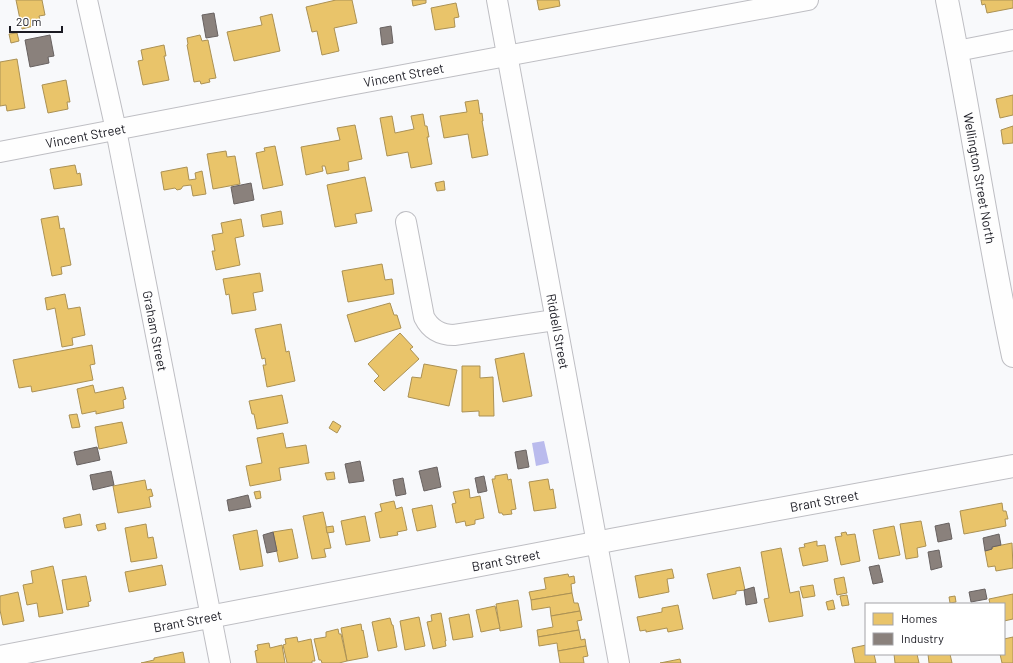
<svg xmlns="http://www.w3.org/2000/svg" width="1013" height="663" font-family="Barlow,sans-serif">
<style>
.water{fill:#babbed}
.homes{fill:#e9c46a;stroke:#ab9154}
.industry{fill:#8a817c;stroke:#686261}
.lines{fill:none;stroke-linecap:round;stroke-linejoin:round}
.street-casing{stroke:#bebec3;stroke-width:22}
.secondary-casing{stroke:#bebec3;stroke-width:24}
.street{stroke:#fefefe;stroke-width:20}
.secondary{stroke:#fefefe;stroke-width:22}
.labels{text-anchor:middle;dominant-baseline:central;stroke-width:4;stroke-linejoin:round;paint-order:stroke}
.street-label{font-size:13px;fill:#1a1a22;stroke:#fff}
</style>
<rect width="100%" height="100%" fill="#f8f9fb"/>
<path class="water" d="M544,441L549,463L536,466L532,443Z"/>
<g class="homes">
<path d="M16,0H42L45,15L39,16L41,24L22,29Z"/>
<path d="M336,0H352L357,23L334,28L339,51L322,55L317,31L312,32L306,7Z"/>
<path d="M412,0H426V3L413,6Z"/>
<path d="M537,0H559L560,6L539,10Z"/>
<path d="M981,0H1013V8L987,13L985,4L982,5Z"/>
<path d="M456,3L459,17L454,18L455,27L435,30L431,8Z"/>
<path d="M272,14L280,51L234,61L227,32L262,25L260,17Z"/>
<path d="M17,33L19,41L11,43L9,34Z"/>
<path d="M200,35L202,41L208,40L216,78L209,79L210,82L201,84L200,81L194,82L187,45L188,44L187,38Z"/>
<path d="M164,45L166,56H164L169,80L143,85L138,61L143,60L141,50Z"/>
<path d="M17,59L25,108L7,111L6,105L0,106V62Z"/>
<path d="M66,80L70,102H67L68,109L48,113L42,85Z"/>
<path d="M1013,95V115L1000,118L996,99Z"/>
<path d="M478,100L480,114L482,113L483,121H482L488,155L472,158L468,134L444,138L440,116L467,112L465,102Z"/>
<path d="M423,114L425,126H427L429,137H427L432,164L411,168L408,152L387,156L380,118L392,116L395,133L414,129L411,116Z"/>
<path d="M355,125L362,159L348,162L349,170L327,174L325,166H322L323,171L306,175L301,147L340,140L337,128Z"/>
<path d="M1013,126V143L1003,144L1001,130Z"/>
<path d="M275,146L283,185L263,189L256,153L265,151L264,148Z"/>
<path d="M226,151L227,157L235,156L240,184L213,189L207,154Z"/>
<path d="M75,165L77,174L80,173L82,185L54,189L50,169Z"/>
<path d="M187,167L189,180L196,179L195,173L202,171L206,194L193,196L191,185L183,186L181,189L177,190L175,188L164,190L161,172Z"/>
<path d="M365,177L372,211L355,214L357,223L335,227L327,185Z"/>
<path d="M444,181L445,190L437,191L435,183Z"/>
<path d="M281,211L283,224L263,227L261,215Z"/>
<path d="M58,216L60,229L64,228L71,265L61,267L62,274L52,276L41,219Z"/>
<path d="M241,219L244,236L235,238L240,265L216,270L212,251H215L212,235L223,233L221,223Z"/>
<path d="M382,264L385,280L392,279L394,294L348,302L342,271Z"/>
<path d="M260,273L263,291L253,293L256,310L232,314L229,294L226,295L223,279Z"/>
<path d="M65,294L68,309L80,307L85,335L72,338L73,345L62,347L55,308L47,310L45,298Z"/>
<path d="M390,303L394,315H397L401,328L355,342L347,315Z"/>
<path d="M281,324L286,352L289,351L295,381L267,387L263,365H266L265,358L262,359L255,329Z"/>
<path d="M400,333L413,347L410,349L419,359L384,391L374,381L379,376L368,364Z"/>
<path d="M92,345L95,364L90,365L93,380L32,392L31,386L19,388L13,360Z"/>
<path d="M524,353L532,396L503,402L495,359Z"/>
<path d="M424,364L457,370L449,406L408,397L412,377L421,378Z"/>
<path d="M462,366H480V378L493,377L494,416H479V411L462,412Z"/>
<path d="M93,385L95,393L123,387L126,399L123,400L124,408L96,414V411L82,414L77,389Z"/>
<path d="M282,395L288,423L257,429L254,414H252L249,401Z"/>
<path d="M77,414L80,427L72,428L69,415Z"/>
<path d="M333,421L341,426L337,433L329,428Z"/>
<path d="M122,422L127,443L99,449L95,427Z"/>
<path d="M283,433L286,448L306,445L309,463L279,468L281,480L250,486L246,466L262,463L257,438Z"/>
<path d="M334,472L335,479L327,480L325,473Z"/>
<path d="M507,474L508,480L511,479L516,509L511,510L512,514L503,515L502,513H499L492,479H495V476Z"/>
<path d="M548,479L550,490L553,489L556,508L534,511L529,482Z"/>
<path d="M145,480L147,490L151,489L153,496L149,497L151,507L118,513L113,486Z"/>
<path d="M469,489L470,498L480,496L484,518L475,520V524L466,526L465,521L456,523L452,504L456,503L453,492Z"/>
<path d="M260,491L261,498L256,499L254,492Z"/>
<path d="M394,501L396,509L402,507L407,530L397,532L398,535L380,538L375,513L382,511L380,504Z"/>
<path d="M1002,503L1003,511H1006L1008,519H1005L1006,526L964,534L960,511Z"/>
<path d="M432,505L436,527L417,531L412,509Z"/>
<path d="M323,512L331,548L324,549L326,557L312,559L303,516Z"/>
<path d="M80,514L82,525L65,528L63,518Z"/>
<path d="M365,516L370,541L346,545L341,521Z"/>
<path d="M921,521L926,546L917,548L918,557L906,559L900,524Z"/>
<path d="M105,523L106,529L98,531L96,525Z"/>
<path d="M146,524L148,538L153,537L157,558L131,562L125,528Z"/>
<path d="M333,526L334,532L327,533L326,527Z"/>
<path d="M894,526L900,555L879,559L873,530Z"/>
<path d="M292,529L298,558L279,562L273,532Z"/>
<path d="M257,530L263,566L240,570L233,535Z"/>
<path d="M846,532L847,535L855,534L860,561L841,565L835,537L842,536L841,533Z"/>
<path d="M817,541V546L825,545L828,561L803,566L799,548L805,547L804,544Z"/>
<path d="M1012,543L1013,568L996,571L995,566L988,567L985,551L992,549V547Z"/>
<path d="M781,548L790,593L799,591L803,616L769,622L764,599L769,598L761,552Z"/>
<path d="M162,565L166,585L129,592L125,572Z"/>
<path d="M53,566L63,613L39,617L37,603L27,605L23,585L33,583L31,571Z"/>
<path d="M740,567L745,590L736,591V594L713,599L707,574Z"/>
<path d="M672,569L674,578L667,579L669,592L639,598L635,576Z"/>
<path d="M568,574L569,577L574,576L575,583L571,584L572,593L531,600L529,592L546,589L544,578Z"/>
<path d="M86,576L91,601L88,602L89,606L67,610L62,580Z"/>
<path d="M844,577L847,593L837,595L834,579Z"/>
<path d="M813,585L815,596L803,598L800,587Z"/>
<path d="M18,592L24,621L3,625L0,610V596Z"/>
<path d="M572,593L574,603H578L580,611L551,616L550,607L532,610L531,600Z"/>
<path d="M1013,594V619L1004,621V604H990L989,599Z"/>
<path d="M847,595L849,605L842,606L840,596Z"/>
<path d="M955,596L956,602L950,603L949,597Z"/>
<path d="M518,600L522,627L500,631L496,604Z"/>
<path d="M833,600L835,609L828,610L826,602Z"/>
<path d="M678,605L683,629L668,632L667,628L646,632V630L640,631L637,617L662,612V608Z"/>
<path d="M495,606L500,628L481,632L476,610Z"/>
<path d="M580,611L582,620L577,621L579,630L538,637L537,630L553,627L551,616Z"/>
<path d="M441,613L446,641H445L446,646L433,649L427,622L432,621L431,615Z"/>
<path d="M469,614L473,637L453,640L449,618Z"/>
<path d="M419,617L425,646L405,650L400,621Z"/>
<path d="M390,618L392,625H393L397,647L378,651L372,622Z"/>
<path d="M361,624L362,631L363,630L368,657L347,661L341,628Z"/>
<path d="M338,629L339,634H341L347,661L339,663H322L321,660H319L314,639L326,637V632Z"/>
<path d="M579,630L581,640L585,639L586,646L558,651L557,643L539,646L538,637Z"/>
<path d="M297,637L298,642L311,639L315,661H312V663H287L283,645L286,644L285,639Z"/>
<path d="M1013,637V663H1002L1000,654H1004V639Z"/>
<path d="M269,643L270,648L282,645L285,663H257L255,651L258,650L257,645Z"/>
<path d="M866,645V654H874L876,663H855L852,648Z"/>
<path d="M586,646L588,656L583,657L584,663H560L558,651Z"/>
<path d="M183,652L185,663H141L154,660V658Z"/>
<path d="M894,654H917L919,663H895Z"/>
<path d="M928,654H950L952,663H929Z"/>
<path d="M680,659L681,663H660Z"/>
</g>
<g class="industry">
<path d="M214,13L218,36L206,38L202,15Z"/>
<path d="M391,26L393,43L382,45L380,28Z"/>
<path d="M50,35L54,56L48,57L49,63L30,67L25,40Z"/>
<path d="M251,183L254,200L234,204L231,187Z"/>
<path d="M97,447L100,460L77,465L74,452Z"/>
<path d="M526,450L529,467L518,469L515,452Z"/>
<path d="M360,461L364,481L349,483L345,464Z"/>
<path d="M437,467L441,487L424,491L419,471Z"/>
<path d="M111,471L114,485L93,490L90,475Z"/>
<path d="M484,476L487,491L478,493L475,478Z"/>
<path d="M403,478L406,494L396,496L393,480Z"/>
<path d="M248,495L251,507L229,511L227,500Z"/>
<path d="M949,523L952,539L938,542L935,526Z"/>
<path d="M273,532L277,551L267,553L263,535Z"/>
<path d="M999,534L1001,545L992,547V549L985,551L983,538Z"/>
<path d="M939,550L942,567L931,570L928,552Z"/>
<path d="M879,565L883,582L873,584L869,567Z"/>
<path d="M754,587L757,603L746,605L744,590Z"/>
<path d="M985,589L987,599L971,602L969,592Z"/>
</g>
<g class="lines">
<defs>
<g id="street">
<path id="s1" d="M87,0L116,130L220,663"/>
<path id="s2" d="M497,0L619,663"/>
<path d="M957,51L1013,40"/>
<path id="s3" d="M0,152L339,87L808,0"/>
<path d="M406,222L424,317C430,329 440,335 454,335L555,320"/>
</g>
<g id="secondary">
<path id="s4" d="M947,0C971,118 988,238 1013,356"/>
<path id="s5" d="M0,657L616,539L1013,466"/>
</g>
</defs>
<use href="#street" class="street-casing"/>
<use href="#secondary" class="secondary-casing"/>
<use href="#street" class="street"/>
<use href="#secondary" class="secondary"/>
</g>
<g class="labels">
<g class="street-label">
<text stroke="none"><textPath href="#s3" startOffset="411">Vincent Street</textPath></text>
<text stroke="none"><textPath href="#s3" startOffset="87">Vincent Street</textPath></text>
<text stroke="none"><textPath href="#s4" startOffset="181">Wellington Street North</textPath></text>
<text stroke="none"><textPath href="#s1" startOffset="338">Graham Street</textPath></text>
<text stroke="none"><textPath href="#s2" startOffset="337">Riddell Street</textPath></text>
<text stroke="none"><textPath href="#s5" startOffset="839">Brant Street</textPath></text>
<text stroke="none"><textPath href="#s5" startOffset="515">Brant Street</textPath></text>
<text stroke="none"><textPath href="#s5" startOffset="191">Brant Street</textPath></text>
</g>
</g>
<rect x="865" y="603" width="140" height="52" fill="#ffffff" stroke="#a3a3a7"/>
<rect x="873" y="613" width="20" height="12" fill="#e9c46a" stroke="#a3a3a7"/>
<text x="901" y="623" font-size="12" fill="#1a1a22">Homes</text>
<rect x="873" y="633" width="20" height="12" fill="#8a817c" stroke="#a3a3a7"/>
<text x="901" y="643" font-size="12" fill="#1a1a22">Industry</text>
<path d="M10 26v6h52v-6" fill="none" stroke="#1a1a22" stroke-width="2"/>
<text x="16" y="26" font-size="12" fill="#1a1a22" stroke="#ffffff" stroke-width="3" paint-order="stroke">20 m</text>
</svg>
